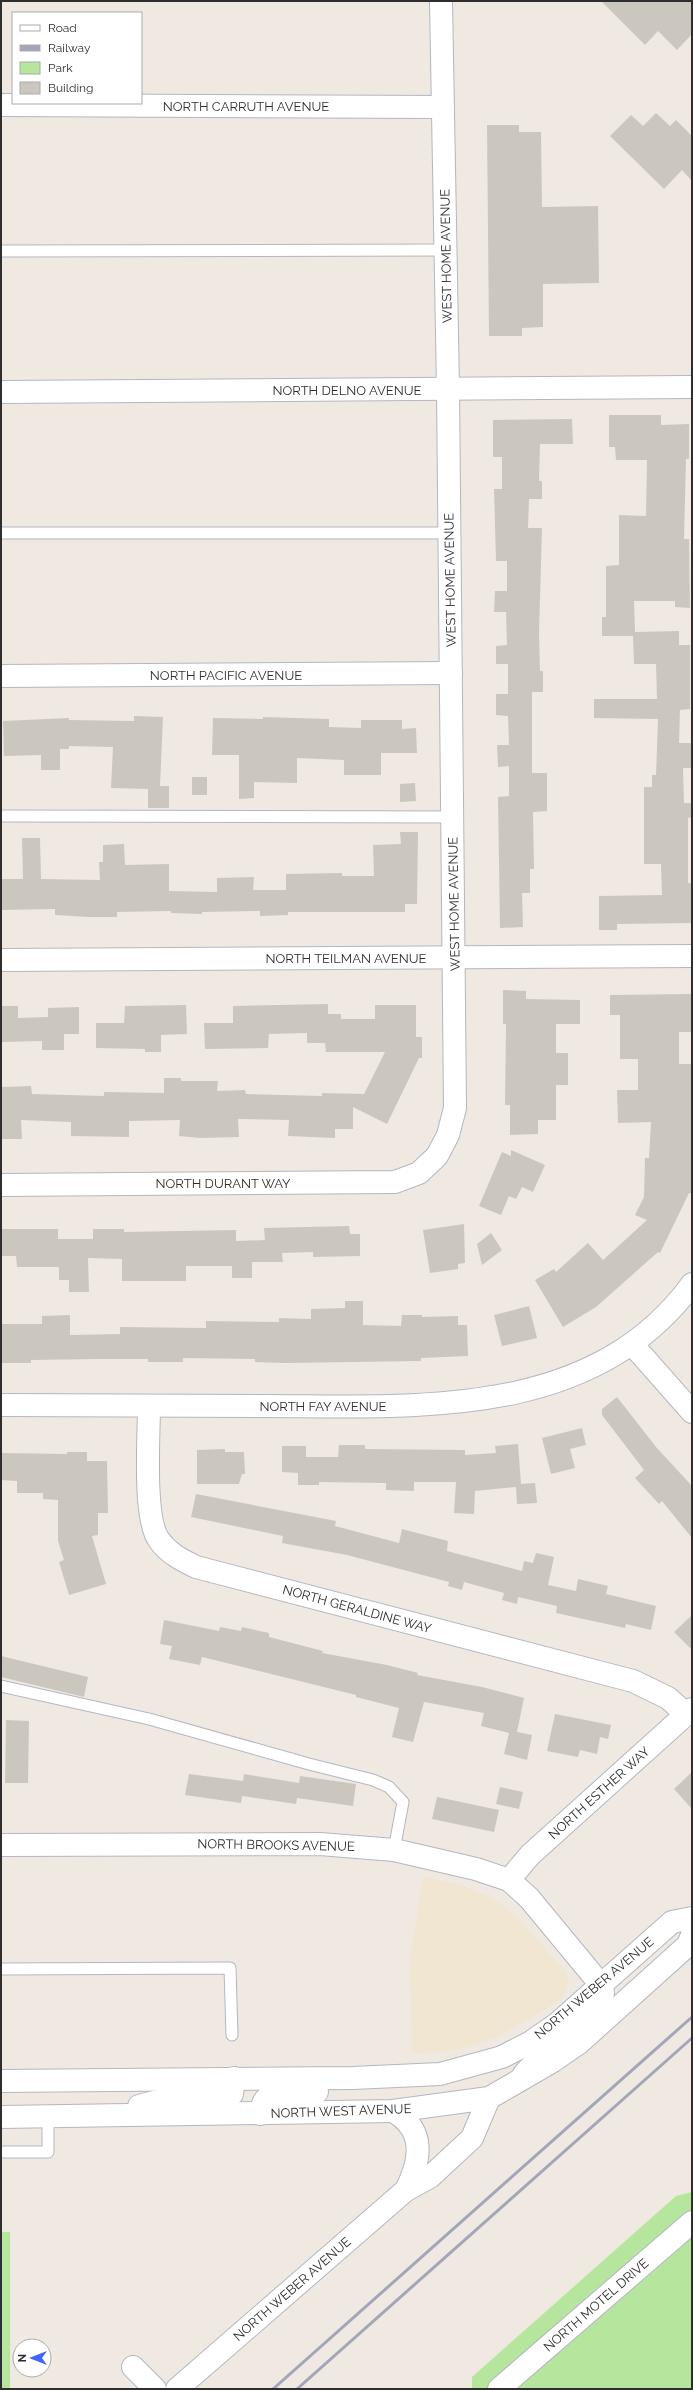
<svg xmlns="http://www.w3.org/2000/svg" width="693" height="2390" font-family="Raleway,sans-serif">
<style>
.education{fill:#f0e6d1}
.green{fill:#b6e59e}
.building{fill:#cbc7bf}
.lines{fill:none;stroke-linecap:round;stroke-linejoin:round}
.lane-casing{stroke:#b4b7c1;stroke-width:13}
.street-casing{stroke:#b4b7c1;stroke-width:24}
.secondary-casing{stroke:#b4b7c1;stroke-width:24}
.lane{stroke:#fff;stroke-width:11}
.street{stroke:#fff;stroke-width:22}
.secondary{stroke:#fff;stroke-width:22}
.rail{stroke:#a3a6b8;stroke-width:3}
.labels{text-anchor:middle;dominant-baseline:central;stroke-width:3.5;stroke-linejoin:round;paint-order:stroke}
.street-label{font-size:13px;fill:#2e2e2e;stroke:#fff}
</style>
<rect width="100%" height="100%" fill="#efe9e1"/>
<path class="education" d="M423,1876L460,1885L492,1898L514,1914L566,1972L568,1982L563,1997L543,2011L497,2037L468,2047L441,2052L412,2053L410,1960Z"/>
<g class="green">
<path d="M692,2192V2389H472V2377L676,2196Z"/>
<rect x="1" y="2232" width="9" height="157"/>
</g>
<g class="building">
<path d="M601,1H692V34L677,50L658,31L645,45Z"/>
<path d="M656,113L670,126L676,120L692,136V181L682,170L664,189L610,136L631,115L643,126Z"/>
<path d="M487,125H519V132H541L542,207L598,206L599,283L543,284V327L522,328V336H489Z"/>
<path d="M609,415H661V425L689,424V459H686L684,539H689L690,608L675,607V601H634L635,632L679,631V645H690V709L680,710L679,743H692L691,768H683L684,803H691L692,817L688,818V883H692V923L617,924V930H599V896L662,895L661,864H644V787H652V775H656L658,719L594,718V699H657L656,664H634L633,636H602V617H606V566L619,565V515L646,516L647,460H616L615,447H609Z"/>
<path d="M572,419L573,444H540L539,481H542V499H529L528,528H542L539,633L540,671H543V692H532V773H547V811L533,812L534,869H530V893H522L523,927L500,928L498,797L509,796V766L498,767L497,745H509L508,716L496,715V694H508V664H496V646L507,645L506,612H494L495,591H507V561H496L494,489H502V457H493V420Z"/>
<path d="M134,716L163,717L160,786H169V808H148V789L111,788L113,747L69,746V749H60V770H41V755L4,756L3,721L69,718V720L134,721Z"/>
<path d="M263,717L329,719V727L361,728V720H402V729L416,728L417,753H381V775H344V760L297,758V783L254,782V798L239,799V755H212L213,718L263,719Z"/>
<rect x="192" y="777" width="15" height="18"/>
<path d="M415,783L416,801L400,802V784Z"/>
<path d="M400,832H418L417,904H405V912H288V915L260,916V911L202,912V914L171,913V911L117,912V917H89L55,915V909L1,910V879H23L22,838H40L41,879L100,880L99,862H103V845L124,844L125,865L169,864V891L217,892V878L254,877L253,890H286V874L342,873V876H374L373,845L401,844Z"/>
<path d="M503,990L526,991V999L580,1000V1024H556V1053H568V1085H556V1120H538V1134L510,1135V1105H505L506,1024H503Z"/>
<path d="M691,994V1032H679V1064H692V1193H689L660,1253L658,1252L596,1307L563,1327L535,1280L554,1269L556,1272L588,1243L603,1260L647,1220L635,1215L644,1197L645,1158H649L651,1122L618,1123L617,1090H638V1059H620V1015H610V995Z"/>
<path d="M328,1004V1014H341V1019H375V1005H416V1037H422V1058H419L387,1124L353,1107V1129H335V1138L288,1136L289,1120L238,1119L239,1137L200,1138L179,1136L180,1120L129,1121V1137L71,1136V1122L21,1120L22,1139H1L2,1087L31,1086L32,1094L104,1096V1092L164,1093V1078H181V1081H218L217,1091L245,1090L246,1094L322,1096V1093L364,1094L385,1052H326L325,1043H307V1033L269,1034L268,1048L205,1049L204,1023H233V1006Z"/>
<path d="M186,1005L187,1034L161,1035V1052H145V1049L96,1048V1023H124L125,1006Z"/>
<path d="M1,1006H18V1018L48,1017V1008L79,1007V1034H64V1050H42V1041L1,1042Z"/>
<path d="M511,1150L545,1165L533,1192L522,1187L516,1199L509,1196L501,1215L479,1206L502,1152L511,1156Z"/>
<path d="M464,1224L465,1263L458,1264V1269L430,1273L423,1230Z"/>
<path d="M349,1226L350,1234H360V1256L313,1257V1252L282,1253L283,1262H252V1278H232V1266H186V1281H122V1259L88,1258L89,1292H69V1280H59V1267H17L16,1256H1V1229H58V1239H93V1229H124V1232L236,1230V1241L265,1240L264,1228Z"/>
<path d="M491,1233L502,1250L482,1265L477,1244Z"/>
<path d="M345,1301H363V1325L401,1326L402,1315H422V1317L458,1316V1325H467L468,1356L421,1358V1361L285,1363L255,1362V1359L183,1358V1362H148V1359H98L31,1360V1363H1V1324H42V1316L70,1315V1335L120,1334V1327L206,1328V1321L279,1322V1318L311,1319V1309L345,1308Z"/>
<path d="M529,1306L537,1338L502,1346L494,1315Z"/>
<path d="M617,1397L656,1447L692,1486V1538L662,1501L659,1504L635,1478L644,1470L602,1415V1409Z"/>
<path d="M582,1428L586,1445L570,1449L575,1468L551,1474L542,1438Z"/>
<path d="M518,1444L521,1484L535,1483L537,1503L517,1504L516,1487L475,1491L474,1514L454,1513L456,1482H414V1491L386,1490V1483L319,1482V1485H298V1473L282,1472V1446H306V1457H338L339,1445H365V1449L465,1450V1455L496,1453L495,1446Z"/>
<path d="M225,1449V1452H244L245,1474H242L239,1484H197V1450Z"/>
<path d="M67,1452H87V1461H107L108,1513H98V1535L92,1536L106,1584L69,1595L59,1562L64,1560L58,1541V1500L43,1499V1493H17V1481L1,1480V1453L67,1454Z"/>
<path d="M196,1494L336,1521L335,1526L399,1543L402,1529L448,1541L447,1551L522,1571L524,1561L533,1563L536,1553L554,1557L548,1585L576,1591L578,1579L608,1586L606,1594L656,1606L651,1630L626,1624L625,1628L556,1613L557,1606L518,1597L517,1604L502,1600L504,1593L464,1582L462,1590L448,1586L449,1582L347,1555L282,1543L283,1536L191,1517Z"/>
<path d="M692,1615V1650L674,1632Z"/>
<path d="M164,1620L219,1631L220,1627L241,1631L242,1627L269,1633V1637L323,1651L322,1653L387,1665L418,1673L417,1675L482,1687L524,1698L517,1732L532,1735L527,1760L504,1754L509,1733L481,1726L484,1713L424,1702L413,1742L392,1737L399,1708L356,1697V1695L202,1657L200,1665L169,1659L172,1646L160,1644Z"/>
<path d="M1,1656L88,1677L84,1697L1,1677Z"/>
<path d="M555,1714L611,1725L608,1739L600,1737L597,1754L580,1750L578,1757L547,1751Z"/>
<path d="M6,1720L29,1721L28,1783H5Z"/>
<path d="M692,1772V1809L674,1789Z"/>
<path d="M189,1774L243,1781L244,1774L299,1783L300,1776L356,1784L353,1806L297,1798L296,1804L242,1796L241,1803L185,1795Z"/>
<path d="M500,1787L523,1792L519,1809L496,1804Z"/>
<path d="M437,1797L499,1810L494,1832L432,1819Z"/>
</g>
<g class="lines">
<defs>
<g id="lane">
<path d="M1,251L446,250"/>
<path d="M1,533H450"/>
<path d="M1,816L452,817"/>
<path d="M1,1686L149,1719L309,1764L373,1780L389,1787L403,1802L394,1850"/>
<path d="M1,1969L230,1968L232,2035"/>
<path d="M1,2152H48V2117"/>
</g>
<g id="street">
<path d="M1,105L442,107"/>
<path d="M1,392L692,387"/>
<path d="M1,676L451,673"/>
<path d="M1,960L692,956"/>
<path d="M1,1185L395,1182L419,1173L437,1156L448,1135L455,1108L448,389L441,1"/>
<path d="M632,1344L692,1412"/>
<path d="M1,1405C89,1405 177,1406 264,1406C414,1406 592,1421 692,1284"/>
<path d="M149,1406C149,1435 143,1519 159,1540C169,1554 182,1560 196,1567L633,1681L668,1698L686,1714"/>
<path d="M1,1845L320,1844L394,1850L476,1869L509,1880L529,1898L601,1985L603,1993L597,2012L541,2056L524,2074"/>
<path d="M509,1880L530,1855L692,1709"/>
<path d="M393,2111C426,2130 421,2160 406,2190"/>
<path d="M133,2367L155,2389"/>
<path d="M177,2389L406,2190L430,2177L472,2138L489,2098"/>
</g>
<g id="secondary">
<path d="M1,2081L353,2078L440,2074L502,2057L531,2042L558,2023L672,1922L692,1918"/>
<path d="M139,2106L162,2100L226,2097L232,2094L234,2078"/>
<path d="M261,2114C262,2104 264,2098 273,2094L317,2092"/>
<path d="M1,2117L393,2111L489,2098L553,2061L579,2043L688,1945L692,1935"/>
<path d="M499,2389L692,2222"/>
</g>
</defs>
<use href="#lane" class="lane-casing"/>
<use href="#street" class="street-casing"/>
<use href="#secondary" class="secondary-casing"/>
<use href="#lane" class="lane"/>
<use href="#street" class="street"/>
<use href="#secondary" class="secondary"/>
<g class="rail">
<path d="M273,2389L692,2017"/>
<path d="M297,2389L692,2038"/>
</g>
</g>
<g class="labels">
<g class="street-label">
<text x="246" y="106">NORTH CARRUTH AVENUE</text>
<text transform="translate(446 256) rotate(-91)">WEST HOME AVENUE</text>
<text x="347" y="390">NORTH DELNO AVENUE</text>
<text transform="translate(450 580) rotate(-91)">WEST HOME AVENUE</text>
<text x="226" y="675">NORTH PACIFIC AVENUE</text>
<text transform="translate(454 904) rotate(-91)">WEST HOME AVENUE</text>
<text x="346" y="958">NORTH TEILMAN AVENUE</text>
<text x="223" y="1183">NORTH DURANT WAY</text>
<text x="323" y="1406">NORTH FAY AVENUE</text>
<text transform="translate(357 1609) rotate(15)">NORTH GERALDINE WAY</text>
<text transform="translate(599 1793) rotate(-42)">NORTH ESTHER WAY</text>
<text transform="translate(276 1845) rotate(1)">NORTH BROOKS AVENUE</text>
<text transform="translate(594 1988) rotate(-40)">NORTH WEBER AVENUE</text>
<text transform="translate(341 2111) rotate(-2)">NORTH WEST AVENUE</text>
<text transform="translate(292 2289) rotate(-41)">NORTH WEBER AVENUE</text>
<text transform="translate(596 2305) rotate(-41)">NORTH MOTEL DRIVE</text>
</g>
</g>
<rect width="693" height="2390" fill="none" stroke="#2e2e2e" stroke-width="4"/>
<rect x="12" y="12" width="130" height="92" fill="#ffffff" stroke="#ababab"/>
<rect x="20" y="25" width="20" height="6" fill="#ffffff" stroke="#ababab"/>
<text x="48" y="32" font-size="12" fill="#2e2e2e">Road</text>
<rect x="20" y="45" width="20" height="6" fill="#a3a6b8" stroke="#ababab"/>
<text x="48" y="52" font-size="12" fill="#2e2e2e">Railway</text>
<rect x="20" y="62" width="20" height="12" fill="#b6e59e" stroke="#ababab"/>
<text x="48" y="72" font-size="12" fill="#2e2e2e">Park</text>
<rect x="20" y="82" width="20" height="12" fill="#cbc7bf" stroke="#ababab"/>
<text x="48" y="92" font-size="12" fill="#2e2e2e">Building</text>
<g transform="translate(32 2358) rotate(270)"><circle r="19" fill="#ffffff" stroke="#ababab"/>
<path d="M0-3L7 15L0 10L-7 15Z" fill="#4264fb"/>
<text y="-6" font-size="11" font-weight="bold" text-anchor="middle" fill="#2e2e2e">N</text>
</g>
</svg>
